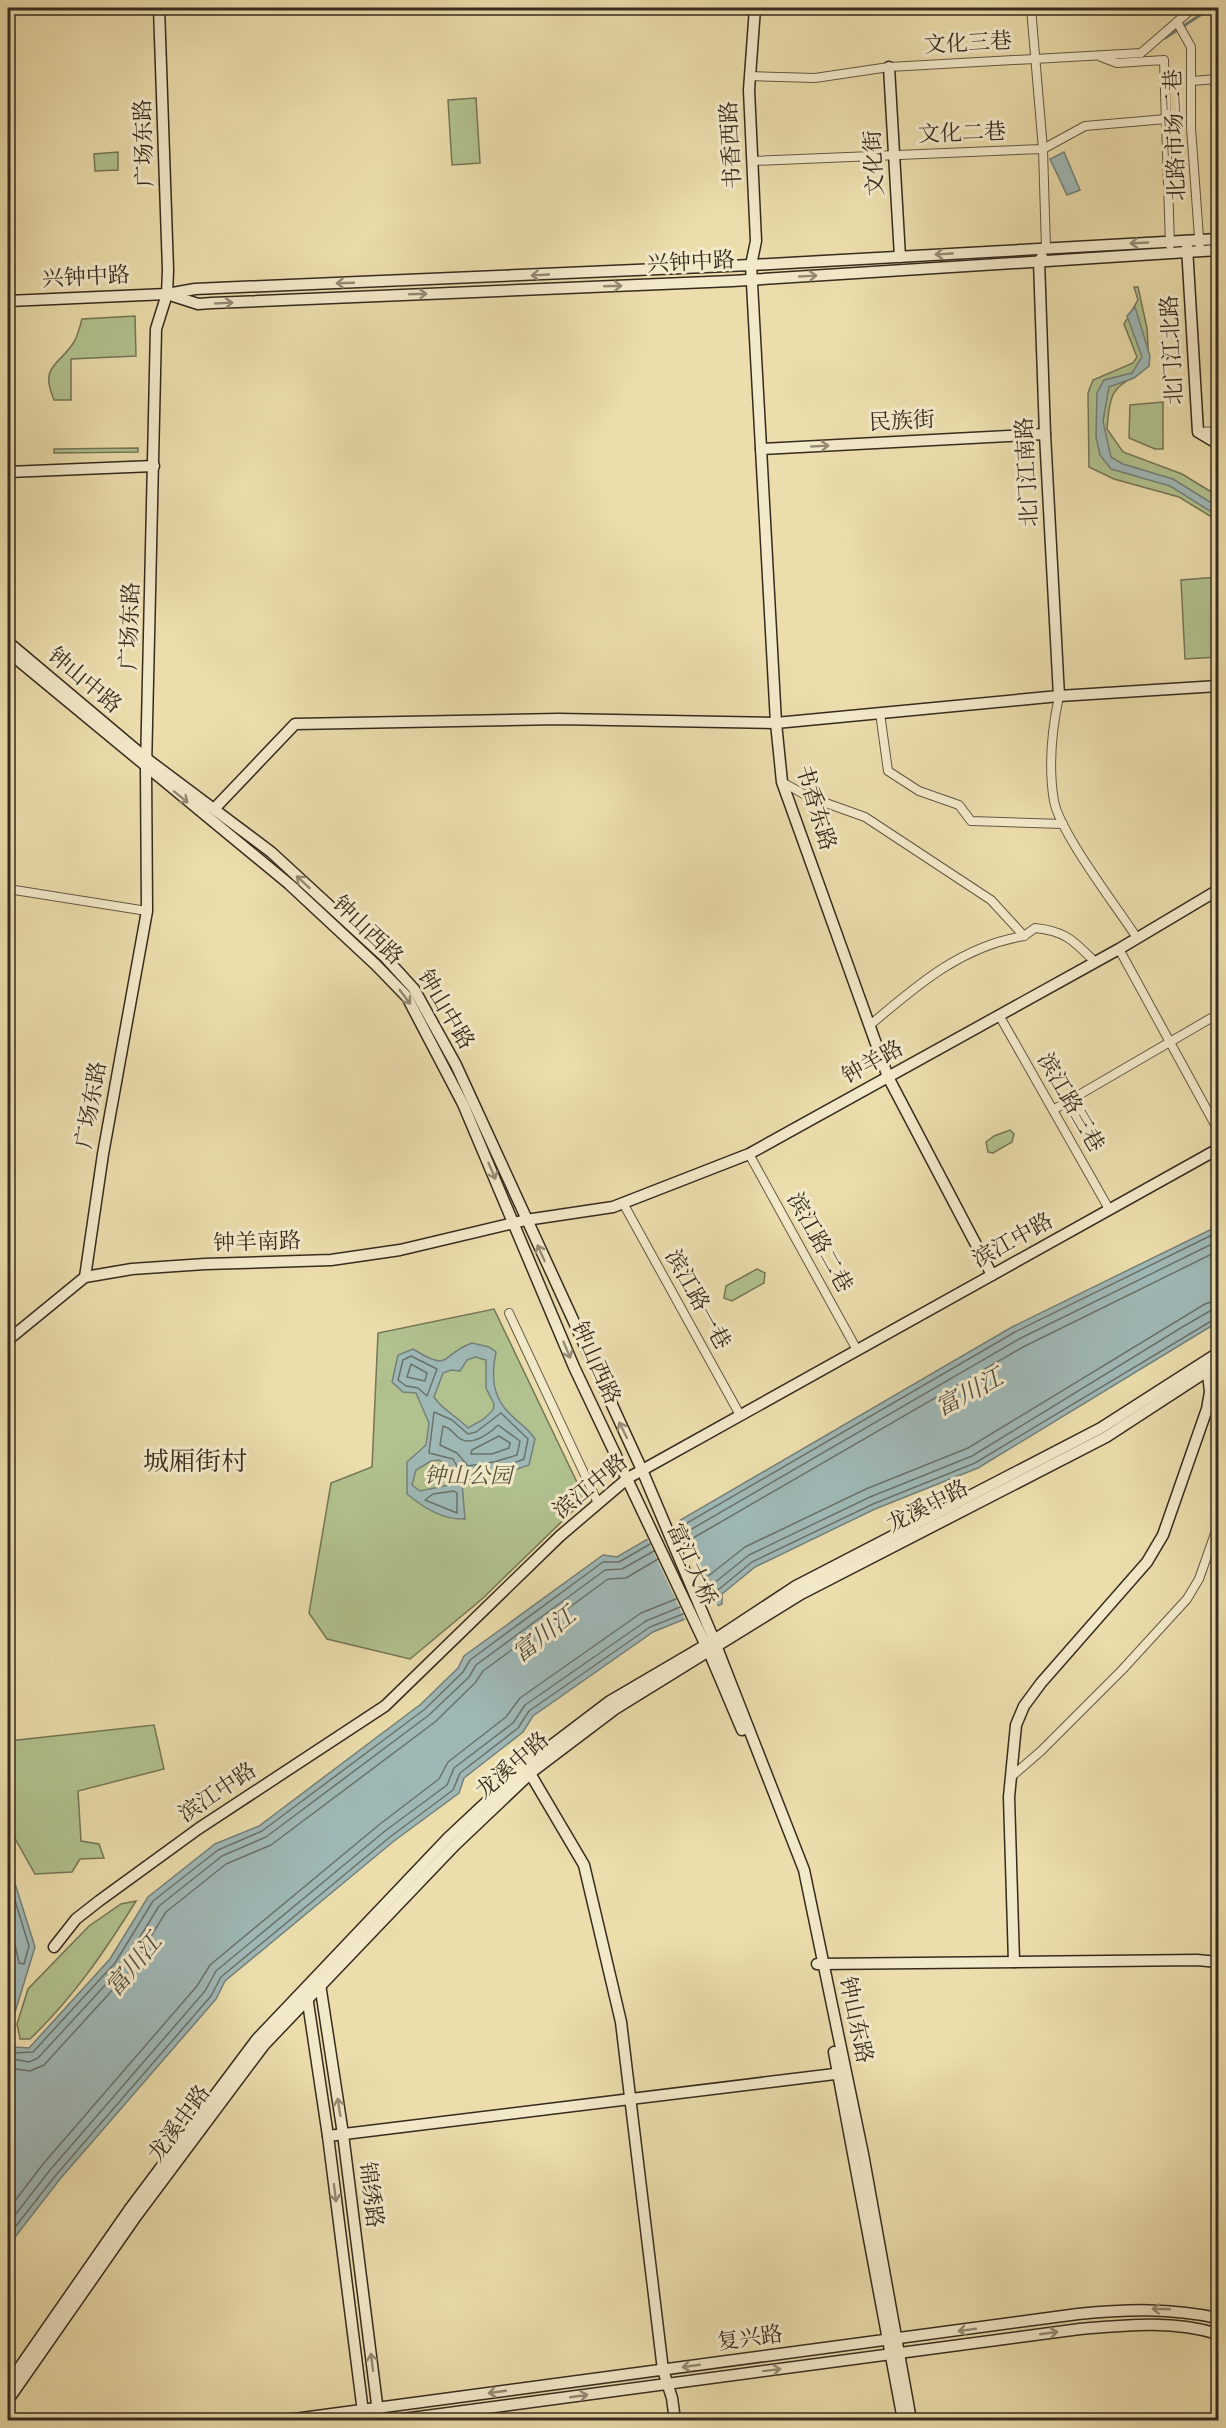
<svg xmlns="http://www.w3.org/2000/svg" width="1226" height="2428" font-family="'Old Standard TT','Noto Serif SC',serif">
<style>
.green{fill:#b1c28e;stroke:#747656;stroke-width:1.5}
.water{fill:#9fb8b6;stroke:#758079;stroke-width:1.5;fill-rule:evenodd}
.pier{fill:#ebddac}
.lines{fill:none;stroke-linecap:round;stroke-linejoin:round}
.shore{stroke:#6a726a;stroke-width:1.5}
.stream{stroke:#758079;stroke-width:3}
.street-casing{stroke:#635842;stroke-width:10}
.secondary-casing{stroke:#362b1e;stroke-width:13}
.street{stroke:#f2e9c9;stroke-width:8}
.secondary{stroke:#f2e9c9;stroke-width:10}
.oneway{stroke:#948a74}
.labels{text-anchor:middle;dominant-baseline:central;stroke-width:6;stroke-linejoin:round;paint-order:stroke}
.street-label{font-size:22px;fill:#362b1e;stroke:#f2e9c9}
.park-label{font-size:22px;font-style:italic;fill:#55513a;stroke:#f2e9c9}
.water-label{font-size:24px;font-style:italic;fill:#504e44;stroke:#f2e9c9}
.quarter-label{font-size:26px;fill:#362b1e;stroke:#f2e9c9}
</style>
<rect width="100%" height="100%" fill="#ebddac"/>
<filter id="stains"><feTurbulence type="fractalNoise" baseFrequency=".00333" numOctaves="4"/><feColorMatrix values="0 0 0 0 .2 0 0 0 0 .09 0 0 0 0 .02 0 0 0 .5 -.17"/></filter>
<radialGradient id="worn" r=".72"><stop offset=".6" stop-color="#630" stop-opacity="0"/><stop offset="1" stop-color="#630" stop-opacity=".3"/></radialGradient>
<g class="green">
<path d="M476,98L480,163L452,165L448,100Z"/>
<path d="M118,152V170L95,171L94,154Z"/>
<path d="M1134,287H1138L1147,328L1149,366C1114,390 1110,385 1107,429L1123,452L1182,474L1218,496V521L1179,497L1114,479L1089,467L1088,393L1093,380L1133,363L1137,357L1124,324L1138,300Z"/>
<path d="M135,316L136,356L71,359V400H54C39,365 59,366 74,342C78,335 80,326 82,319Z"/>
<path d="M1163,402V449H1155L1129,438L1130,405Z"/>
<path d="M138,448V452L54,453V449Z"/>
<path d="M1218,577V657L1185,659L1181,580Z"/>
<path d="M1010,1130L1014,1134L1012,1142L993,1153L988,1152L986,1142L994,1136Z"/>
<path d="M757,1269L765,1273L764,1283L732,1301L724,1298L726,1286Z"/>
<path d="M494,1309L585,1499L482,1599L410,1659L327,1639L309,1613L331,1483L372,1467L378,1333Z"/>
<path d="M154,1725L164,1769L78,1791L81,1841L99,1844L104,1858L80,1859L72,1872L35,1874L8,1826V1799L13,1798L9,1741Z"/>
<path d="M136,1901C105,1951 73,1998 30,2039H20L17,2024L28,1989L89,1926L121,1904Z"/>
</g>
<g class="water">
<path d="M1064,152L1080,190L1067,195L1050,159Z"/>
<path d="M1135,307L1150,356L1149,366L1134,378L1109,387L1103,421L1111,457L1123,464L1173,479L1218,507V516L1170,486L1111,469L1100,455L1096,437L1097,393L1104,380L1132,373L1142,357L1127,316Z"/>
<path d="M1218,1226V1322L978,1468L875,1509L755,1567L722,1594V1604L653,1632L533,1716L523,1732L464,1778L459,1793L394,1841L225,1981L216,1999L60,2179L8,2246V1976L13,1958L8,1942V1861L35,1947L9,2032L14,2047L29,2048L110,1959L148,1897L215,1844L259,1826L421,1704L458,1668L464,1656L603,1555L617,1557L1012,1327Z"/>
<path d="M472,1343L489,1347L496,1352C491,1377 492,1397 511,1415C520,1424 528,1428 535,1439L529,1465L497,1476L474,1478L462,1483L465,1519C443,1520 424,1508 407,1494V1462L426,1445L429,1423L416,1393L403,1392L392,1382L398,1355L413,1349C452,1373 439,1355 472,1343ZM475,1357L486,1360V1388L494,1404L493,1410L484,1419L468,1428C456,1415 443,1411 434,1397L443,1373L451,1370L460,1371L467,1360ZM439,1460L453,1469L454,1484L420,1491L412,1485L416,1470L431,1461Z"/>
</g>
<path class="pier" d="M677,1518L719,1609L686,1622L646,1536Z"/>
<g class="lines">
<g class="shore">
<path d="M411,1356L437,1369L427,1396L418,1388L406,1386L398,1380L403,1360Z"/>
<path d="M411,1364L427,1373L425,1381L407,1377Z"/>
<path d="M434,1412L452,1420L468,1434L476,1432L501,1413L528,1439L524,1459L496,1470L462,1475L453,1459L429,1453Z"/>
<path d="M498,1425L520,1441L517,1455L494,1462L468,1466L457,1453L440,1445L443,1426C451,1428 453,1433 459,1438C471,1447 489,1434 498,1425Z"/>
<path d="M499,1436L510,1443L509,1448L492,1454H471L472,1450Z"/>
<path d="M454,1491L457,1493V1513L425,1500L433,1494Z"/>
<path d="M675,1530L1015,1332L1218,1232"/>
<path d="M678,1537L1019,1339L1218,1241"/>
<path d="M681,1545L1023,1347L1218,1251"/>
<path d="M700,1589L707,1577L745,1547L866,1489L968,1448L1205,1304L1218,1300"/>
<path d="M703,1597L708,1595L713,1584L749,1555L870,1497L972,1456L1184,1326L1210,1311L1218,1309"/>
<path d="M706,1604L715,1600L718,1590L752,1562L873,1504L975,1463L1218,1317"/>
<path d="M8,1878L29,1946L24,1964L19,1963L15,1945L8,1942"/>
<path d="M8,2046L13,2053L33,2052L115,1963L153,1901L218,1850L262,1831L425,1709L463,1672L470,1660L603,1562H619L650,1544"/>
<path d="M8,2058L29,2062L38,2058L121,1968L159,1906L222,1856L266,1837L429,1715L469,1677L476,1665L605,1570L622,1569L654,1551"/>
<path d="M8,2068L30,2071L44,2065L128,1973L166,1912L226,1864L271,1845L435,1722L475,1683L483,1671L608,1579L626,1578L658,1559"/>
<path d="M8,2210L43,2164L197,1986L210,1965L380,1824L439,1779L448,1762L506,1717L520,1698L641,1613L676,1599"/>
<path d="M8,2224L50,2170L205,1991L216,1971L385,1831L447,1785L454,1768L513,1723L525,1705L646,1621L680,1607"/>
<path d="M8,2236L56,2175L211,1996L221,1977L390,1837L453,1790L460,1773L518,1728L529,1711L650,1627L683,1614"/>
</g>
<path class="stream" d="M1165,38L1211,8"/>
<defs>
<g id="street">
<path d="M1031,8L1043,149L1046,249"/>
<path d="M1177,22L1191,47V128L1200,251"/>
<path d="M1101,57L1117,63L1164,60L1170,245"/>
<path d="M749,76L815,78L889,67L1141,53L1193,8"/>
<path d="M1191,81L1218,79"/>
<path d="M753,161L1043,149L1085,126L1166,119"/>
<path d="M1199,432L1218,431"/>
<path d="M1059,696C1052,729 1048,766 1054,801C1060,833 1117,907 1137,938"/>
<path d="M880,713L888,771L919,791L959,805L971,821L1063,824"/>
<path d="M782,782L809,797L865,817L991,900L1024,936L1035,928C1066,931 1074,941 1095,962"/>
<path d="M8,889L147,911"/>
<path d="M1119,949L1218,1130"/>
<path d="M999,1015L1109,1209"/>
<path d="M869,1026C916,986 961,946 1024,936"/>
<path d="M1053,1110L1218,1014"/>
<path d="M749,1154L857,1350"/>
<path d="M623,1203L740,1415"/>
<path d="M509,1313L598,1503"/>
<path d="M1011,1777L1041,1751L1122,1670L1187,1599L1199,1579L1218,1525"/>
</g>
<g id="secondary">
<path d="M755,8L749,90L756,241L751,265L776,723L782,782L888,1077L992,1275"/>
<path d="M889,67L900,257"/>
<path d="M1187,247L1198,432L1218,444"/>
<path d="M1042,257L1039,261L1045,434L1059,696"/>
<path d="M170,295L198,304L212,303L732,281L1218,250"/>
<path d="M8,301L167,294L195,289L751,265L1218,239"/>
<path d="M761,449L1045,434"/>
<path d="M8,472L154,466"/>
<path d="M8,642L147,759L271,852L384,956L414,989L456,1065L642,1470L714,1640L804,1870L863,2154L911,2420"/>
<path d="M8,652L289,884L376,965L407,997L463,1104L574,1367L709,1652L742,1730"/>
<path d="M215,808L295,724L558,719L776,723L1059,696L1218,686"/>
<path d="M85,1277L103,1154L147,911L146,768L156,329L167,294L168,270L159,8"/>
<path d="M8,1340L85,1277L132,1269L205,1264L331,1260L400,1250L526,1220L613,1207L749,1154L1119,949L1218,890"/>
<path d="M528,1770L584,1865L621,2022L663,2370L672,2398L675,2420"/>
<path d="M54,1947L76,1919L99,1901L198,1829L385,1706L560,1536L628,1478L1218,1149"/>
<path d="M1014,1962L1009,1797L1016,1725L1024,1706L1041,1683L1147,1562L1163,1535L1207,1409L1210,1392L1207,1365"/>
<path d="M817,1964L1197,1960L1218,1962"/>
<path d="M320,1984L343,2134L379,2420"/>
<path d="M307,1996L328,2136L364,2420"/>
<path d="M834,2052L903,2420"/>
<path d="M328,2136L843,2073"/>
<path d="M8,2384L129,2210L257,2039L448,1838L527,1764L610,1701L714,1640L796,1586L1101,1428L1218,1353"/>
<path d="M8,2400L137,2215L264,2045L455,1845L533,1771L615,1709L801,1594L1106,1437L1218,1364"/>
<path d="M287,2420L1078,2314C1129,2309 1169,2308 1218,2318"/>
<path d="M396,2420L1080,2329C1127,2325 1173,2320 1218,2334"/>
</g>
</defs>
<use href="#street" class="street-casing"/>
<use href="#secondary" class="secondary-casing"/>
<use href="#street" class="street"/>
<use href="#secondary" class="secondary"/>
</g>
<defs><path id="oneway-shaft" d="M-6 0H5M1.5-3L5.5 0L1.5 3" fill="none" stroke-width="1.6" stroke-linecap="round" stroke-linejoin="round" transform="scale(1.5)"/></defs>
<g class="oneway">
<use href="#oneway-shaft" transform="translate(1139 243) rotate(177)"/>
<use href="#oneway-shaft" transform="translate(944 254) rotate(177)"/>
<use href="#oneway-shaft" transform="translate(540 275) rotate(177)"/>
<use href="#oneway-shaft" transform="translate(808 276) rotate(-3)"/>
<use href="#oneway-shaft" transform="translate(345 283) rotate(178)"/>
<use href="#oneway-shaft" transform="translate(613 286) rotate(-2)"/>
<use href="#oneway-shaft" transform="translate(418 294) rotate(-2)"/>
<use href="#oneway-shaft" transform="translate(224 303) rotate(-3)"/>
<use href="#oneway-shaft" transform="translate(820 446) rotate(-3)"/>
<use href="#oneway-shaft" transform="translate(181 797) rotate(39)"/>
<use href="#oneway-shaft" transform="translate(303 882) rotate(-137)"/>
<use href="#oneway-shaft" transform="translate(405 997) rotate(53)"/>
<use href="#oneway-shaft" transform="translate(492 1171) rotate(67)"/>
<use href="#oneway-shaft" transform="translate(541 1253) rotate(-114)"/>
<use href="#oneway-shaft" transform="translate(567 1350) rotate(67)"/>
<use href="#oneway-shaft" transform="translate(623 1430) rotate(-116)"/>
<use href="#oneway-shaft" transform="translate(339 2107) rotate(-99)"/>
<use href="#oneway-shaft" transform="translate(335 2193) rotate(83)"/>
<use href="#oneway-shaft" transform="translate(1161 2309) rotate(-178)"/>
<use href="#oneway-shaft" transform="translate(967 2330) rotate(172)"/>
<use href="#oneway-shaft" transform="translate(1049 2333) rotate(-8)"/>
<use href="#oneway-shaft" transform="translate(372 2362) rotate(-97)"/>
<use href="#oneway-shaft" transform="translate(691 2366) rotate(172)"/>
<use href="#oneway-shaft" transform="translate(772 2370) rotate(-7)"/>
<use href="#oneway-shaft" transform="translate(497 2392) rotate(172)"/>
<use href="#oneway-shaft" transform="translate(579 2396) rotate(-8)"/>
</g>
<g class="labels">
<g class="street-label">
<text transform="translate(968 44) rotate(-3)">文化三巷</text>
<text transform="translate(962 134) rotate(-2)">文化二巷</text>
<text transform="translate(1176 135) rotate(-92)">北路市场二巷</text>
<text transform="translate(145 143) rotate(-92)">广场东路</text>
<text transform="translate(732 145) rotate(-93)">书香西路</text>
<text transform="translate(875 163) rotate(-93)">文化街</text>
<text transform="translate(691 263) rotate(-3)">兴钟中路</text>
<text transform="translate(86 278) rotate(-3)">兴钟中路</text>
<text transform="translate(1173 350) rotate(-93)">北门江北路</text>
<text transform="translate(902 422) rotate(-3)">民族街</text>
<text transform="translate(1028 472) rotate(-93)">北门江南路</text>
<text transform="translate(131 626) rotate(-88)">广场东路</text>
<text transform="translate(84 681) rotate(40)">钟山中路</text>
<text transform="translate(815 808) rotate(73)">书香东路</text>
<text transform="translate(367 931) rotate(44)">钟山西路</text>
<text transform="translate(445 1010) rotate(59)">钟山中路</text>
<text transform="translate(873 1063) rotate(-29)">钟羊路</text>
<text transform="translate(1070 1103) rotate(60)">滨江路三巷</text>
<text transform="translate(92 1105) rotate(-80)">广场东路</text>
<text transform="translate(1013 1241) rotate(-29)">滨江中路</text>
<text transform="translate(257 1243) rotate(-2)">钟羊南路</text>
<text transform="translate(819 1243) rotate(61)">滨江路二巷</text>
<text transform="translate(697 1300) rotate(61)">滨江路一巷</text>
<text transform="translate(595 1363) rotate(66)">钟山西路</text>
<text transform="translate(591 1487) rotate(-39)">滨江中路</text>
<text transform="translate(928 1507) rotate(-27)">龙溪中路</text>
<text transform="translate(691 1565) rotate(65)">富江大桥</text>
<text transform="translate(513 1766) rotate(-41)">龙溪中路</text>
<text transform="translate(218 1793) rotate(-34)">滨江中路</text>
<text transform="translate(855 2020) rotate(78)">钟山东路</text>
<text transform="translate(180 2124) rotate(-54)">龙溪中路</text>
<text transform="translate(370 2195) rotate(83)">锦绣路</text>
<text transform="translate(750 2339) rotate(-8)">复兴路</text>
</g>
<g class="park-label">
<text x="468" y="1477">钟山公园</text>
</g>
<g class="water-label">
<text transform="translate(970 1394) rotate(-28)">富川江</text>
<text transform="translate(545 1636) rotate(-38)">富川江</text>
<text transform="translate(135 1966) rotate(-50)">富川江</text>
</g>
<g class="quarter-label">
<text x="195" y="1463">城厢街村</text>
</g>
</g>
<rect width="1226" height="2428" fill="none" stroke="#ebddac" stroke-width="30"/>
<rect x="9" y="9" width="1208" height="2410" fill="none" stroke="#362b1e" stroke-width="3"/>
<rect x="15" y="15" width="1196" height="2398" fill="none" stroke="#362b1e" stroke-width="1.5"/>
<rect width="100%" height="100%" filter="url(#stains)"/>
<rect width="100%" height="100%" fill="url(#worn)"/>
</svg>
